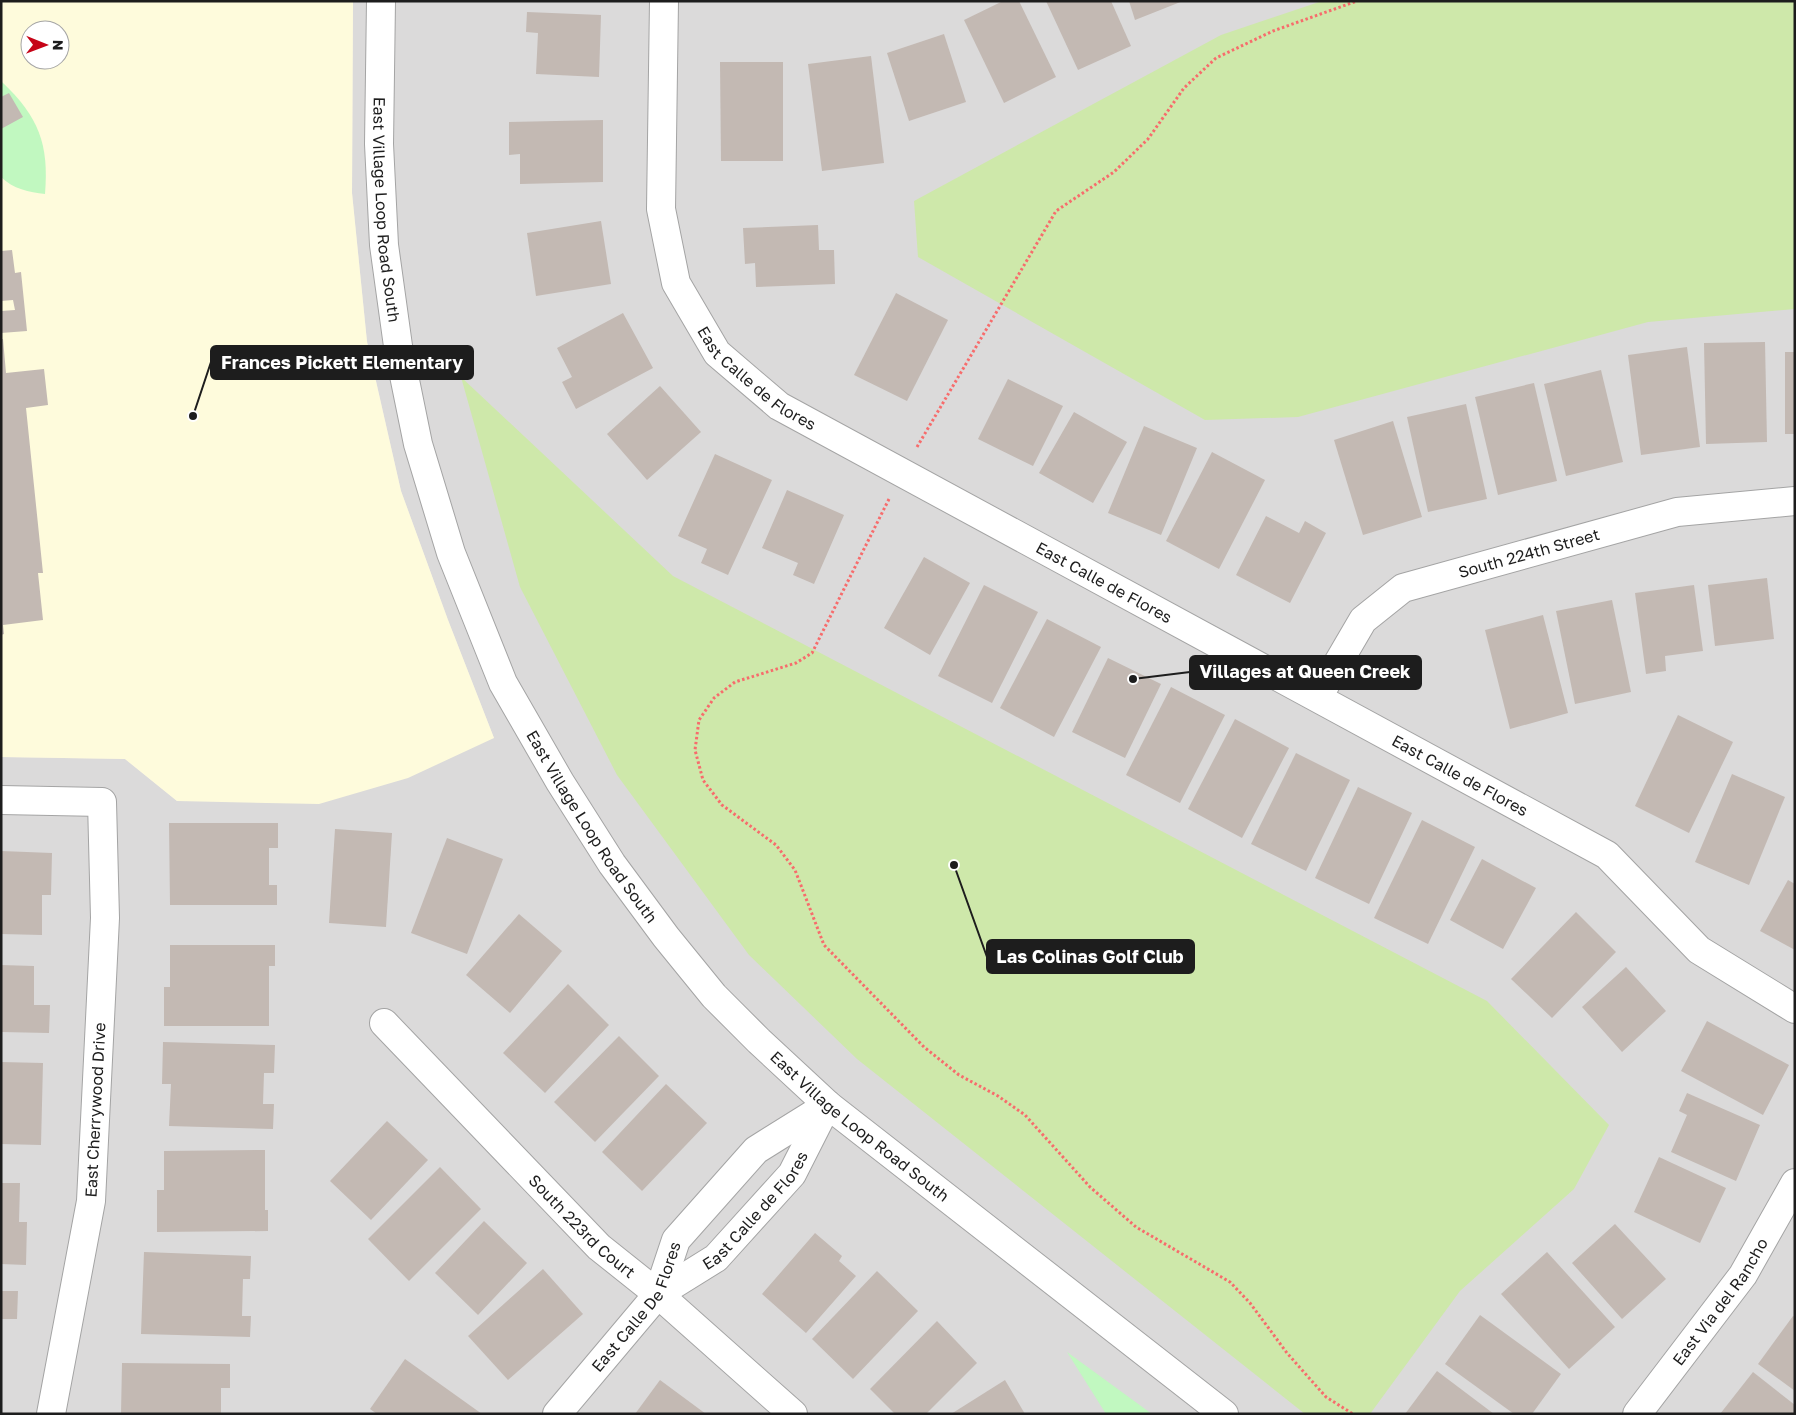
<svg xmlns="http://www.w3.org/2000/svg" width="1796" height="1415" font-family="'Golos Text',sans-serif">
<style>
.residential{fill:#dbdada}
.education{fill:#fefbdc;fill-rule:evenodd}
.grass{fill:#cee8aa}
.park{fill:#c1f8c0}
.building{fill:#c3b9b3}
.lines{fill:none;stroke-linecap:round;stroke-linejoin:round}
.minor-casing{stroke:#a4a4a4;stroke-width:30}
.tertiary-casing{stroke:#a4a4a4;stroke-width:30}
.path{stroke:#f76c6c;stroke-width:3;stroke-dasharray:2.5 2.5;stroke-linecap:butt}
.minor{stroke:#fff;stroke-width:28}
.tertiary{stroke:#fff;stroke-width:28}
.labels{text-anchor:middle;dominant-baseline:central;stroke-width:5;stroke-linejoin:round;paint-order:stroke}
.street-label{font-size:16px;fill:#1d1d1d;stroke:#fff}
.leader{fill:none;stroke:#1d1d1d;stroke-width:2}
.callout-dot{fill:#1d1d1d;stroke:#fff;stroke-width:2}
.callout{fill:#1d1d1d;stroke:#1d1d1d;stroke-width:2}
.callout-label{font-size:18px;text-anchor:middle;font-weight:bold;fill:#fff}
</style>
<rect width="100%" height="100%" fill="#eee9e3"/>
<path class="residential" d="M353,1H1795V1414H1V757L125,759L177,801L494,738L448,620L401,491L367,341L352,193Z"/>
<path class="education" d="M1,1H353L352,193L367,342L401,491L448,620L494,738L408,778L319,804L177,801L125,759L1,757ZM30,30H60V60H30Z"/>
<g class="grass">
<path d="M1322,1H1795V309L1648,322L1298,417L1205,420L918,257L914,201L1221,35Z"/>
<path d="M461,377L673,576L1487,1001L1609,1125L1574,1189L1460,1291L1370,1414H1305L857,1059L749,955L617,775L520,587Z"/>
</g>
<g class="park">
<path d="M2,82C39,117 49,144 45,194C29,192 13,189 1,177Z"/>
<path d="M1067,1352L1152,1414H1106Z"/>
</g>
<g class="building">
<path d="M1003,1H1019L1056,77L1004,103L964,20Z"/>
<path d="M1046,1H1111L1131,46L1078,70Z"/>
<path d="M1129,1H1183L1135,20Z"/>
<path d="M527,12L601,15L599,77L536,74L538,33L526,32Z"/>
<path d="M944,34L966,102L909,121L887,53Z"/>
<path d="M871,56L884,163L822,171L808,64Z"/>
<path d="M720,62H783V161H721Z"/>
<path d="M9,93L23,117L1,129V97Z"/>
<path d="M603,120V182L520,184V154L509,155V122Z"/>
<path d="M601,221L611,284L536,296L527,233Z"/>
<path d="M818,225L819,250H834L835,284L756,287L755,263L745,264L743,228Z"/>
<path d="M12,250L15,273L21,272L27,331L1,333V311L15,310L13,300L1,301V251Z"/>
<path d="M896,293L948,320L907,401L854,375Z"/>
<path d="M623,313L653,368L576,409L562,382L572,377L557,348Z"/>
<path d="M1,339H3L6,373L44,369L48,405L26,408L43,573H38L43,620L3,625L4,634L1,635Z"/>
<path d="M1765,342L1767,442L1706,444L1704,343Z"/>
<path d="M1687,347L1700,447L1641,455L1628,355Z"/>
<rect x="1785" y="352" width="10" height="82"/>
<path d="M1601,370L1623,462L1566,476L1544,384Z"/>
<path d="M1008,379L1063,406L1033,466L978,439Z"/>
<path d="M1534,383L1557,481L1498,495L1475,397Z"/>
<path d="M660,386L701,432L647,480L607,434Z"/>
<path d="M1466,404L1487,499L1428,512L1407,417Z"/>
<path d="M1074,412L1127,442L1093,503L1039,473Z"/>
<path d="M1393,421L1422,517L1363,535L1334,440Z"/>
<path d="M1144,426L1197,448L1161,535L1108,513Z"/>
<path d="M1212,452L1265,480L1219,569L1166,541Z"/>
<path d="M715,454L772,480L728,575L701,563L707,549L678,536Z"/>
<path d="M787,490L844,515L814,584L793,575L798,563L762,548Z"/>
<path d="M1266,516L1299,533L1305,521L1326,533L1290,603L1236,575Z"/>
<path d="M924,557L970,583L930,655L884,628Z"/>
<path d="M1767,578L1774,639L1715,646L1708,585Z"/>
<path d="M984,585L1038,612L992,703L938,676Z"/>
<path d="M1694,585L1703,651L1665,656L1666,671L1646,674L1635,593Z"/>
<path d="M1612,600L1631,692L1575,704L1556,611Z"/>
<path d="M1543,615L1568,713L1510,729L1485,630Z"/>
<path d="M1047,619L1101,647L1054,737L1000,708Z"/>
<path d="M1108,658L1161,684L1125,758L1072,732Z"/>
<path d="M1171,687L1225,715L1180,803L1126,775Z"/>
<path d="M1678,715L1733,742L1689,833L1635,806Z"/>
<path d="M1235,719L1289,748L1242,838L1188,809Z"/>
<path d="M1296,753L1350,780L1306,871L1251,844Z"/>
<path d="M1732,774L1785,797L1749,885L1695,862Z"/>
<path d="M1358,787L1412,813L1369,904L1315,878Z"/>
<path d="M1422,820L1475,847L1428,944L1374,918Z"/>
<path d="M169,823H278V848H269V885H277V905H170Z"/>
<path d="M335,829L392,833L386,927L329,923Z"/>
<path d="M447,838L503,859L467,954L411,933Z"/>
<path d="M1,851L52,853L51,895H42V935L1,934Z"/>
<path d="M1482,859L1536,888L1503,949L1450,920Z"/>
<path d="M1788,880L1795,884V950L1760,931Z"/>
<path d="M1576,912L1616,952L1552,1018L1511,979Z"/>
<path d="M519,914L562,951L510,1013L466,975Z"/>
<path d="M170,945H275V966H269V1026H164V987H170Z"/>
<path d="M1,965L34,966V1005H50L49,1033L1,1032Z"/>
<path d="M1626,967L1666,1011L1622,1052L1582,1007Z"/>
<path d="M568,984L609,1025L545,1093L503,1053Z"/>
<path d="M1707,1021L1789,1065L1763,1115L1681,1071Z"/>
<path d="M619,1036L659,1076L595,1142L554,1102Z"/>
<path d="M163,1042L275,1045L274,1073H264L263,1104H274L273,1129L169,1126L171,1084H162Z"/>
<path d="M1,1062L43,1063L41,1145L1,1144Z"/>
<path d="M666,1084L707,1123L642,1191L602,1152Z"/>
<path d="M1687,1093L1760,1125L1736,1181L1671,1152L1687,1115L1679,1111Z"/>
<path d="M387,1121L428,1160L371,1220L330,1181Z"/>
<path d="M265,1150V1210H268V1231L157,1232V1190H164V1151Z"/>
<path d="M1659,1157L1726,1188L1700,1243L1634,1212Z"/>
<path d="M440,1167L481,1209L409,1281L368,1239Z"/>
<path d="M1,1183H20L19,1222H27L26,1265L1,1264Z"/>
<path d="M484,1221L527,1263L478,1315L435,1273Z"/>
<path d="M1615,1224L1666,1279L1622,1319L1572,1263Z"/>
<path d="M815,1233L842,1256L839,1261L856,1276L806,1333L762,1294Z"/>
<path d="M144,1252L251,1256L250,1279H243L242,1316H251L250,1337L141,1334Z"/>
<path d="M1547,1252L1615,1327L1569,1369L1501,1294Z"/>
<path d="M543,1269L583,1314L508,1380L468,1336Z"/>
<path d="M877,1271L918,1311L853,1379L812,1339Z"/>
<path d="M1,1291H18L17,1319H1Z"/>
<path d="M1480,1315L1561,1374L1532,1414H1514L1445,1364Z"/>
<path d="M1793,1316L1795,1317V1391L1758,1364Z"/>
<path d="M937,1321L977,1363L926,1414H895L870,1389Z"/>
<path d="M405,1359L482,1414H377L370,1409Z"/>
<path d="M122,1363L230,1364V1388H221V1414H121Z"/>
<path d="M1437,1371L1494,1414H1405Z"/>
<path d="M1753,1372L1795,1405V1414H1720Z"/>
<path d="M660,1380L706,1414H635Z"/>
<path d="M1005,1380L1025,1414H951Z"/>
</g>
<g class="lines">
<defs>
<g id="minor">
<path id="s1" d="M664,1L661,209L676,283L717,353L779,406L1607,855L1699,950L1795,1009"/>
<path id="s2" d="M1318,697L1363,620L1403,588L1677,512L1795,501"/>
<path d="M1,800L102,802L105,918L91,1201L51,1414"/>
<path id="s3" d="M384,1023L599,1247L658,1294L793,1414"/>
<path id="s4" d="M658,1294L716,1258L792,1174L827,1105"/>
<path id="s5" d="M557,1414L658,1294L676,1240L756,1150L828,1105"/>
<path id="s6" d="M1637,1414L1743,1275L1795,1183"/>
</g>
<g id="tertiary">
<path id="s7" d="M381,1L379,144L384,245L398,346L418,444L451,553L503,683L560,782L612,864L666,937L714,996L759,1041L828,1105L1224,1414"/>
</g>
</defs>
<use href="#minor" class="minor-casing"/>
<use href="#tertiary" class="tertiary-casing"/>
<g class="path">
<path d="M917,447L1056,211L1114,172L1148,139L1184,88L1216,58L1273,31L1357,1"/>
<path d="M889,499L812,653L796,663L735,682L714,698L699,720L695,750L703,780L722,805L776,845L795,870L824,945L924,1047L959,1075L998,1096L1025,1115L1090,1187L1136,1227L1230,1282L1250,1303L1287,1353L1326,1397L1353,1414"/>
</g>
<use href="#minor" class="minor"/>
<use href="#tertiary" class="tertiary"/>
</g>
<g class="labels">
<g class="street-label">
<text stroke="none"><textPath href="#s7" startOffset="209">East Village Loop Road South</textPath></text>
<text stroke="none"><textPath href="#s1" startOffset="411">East Calle de Flores</textPath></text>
<text stroke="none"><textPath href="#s2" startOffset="271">South 224th Street</textPath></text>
<text stroke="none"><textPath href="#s1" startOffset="816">East Calle de Flores</textPath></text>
<text stroke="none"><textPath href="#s1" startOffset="1221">East Calle de Flores</textPath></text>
<text stroke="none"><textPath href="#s7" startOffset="869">East Village Loop Road South</textPath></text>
<text transform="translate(95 1110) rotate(-87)">East Cherrywood Drive</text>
<text stroke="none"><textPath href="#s7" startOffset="1274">East Village Loop Road South</textPath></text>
<text stroke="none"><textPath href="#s4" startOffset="130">East Calle de Flores</textPath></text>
<text stroke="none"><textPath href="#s3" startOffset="284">South 223rd Court</textPath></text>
<text stroke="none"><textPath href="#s6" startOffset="140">East Via del Rancho</textPath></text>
<text stroke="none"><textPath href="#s5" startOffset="135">East Calle De Flores</textPath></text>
</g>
</g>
<path class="leader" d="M193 416L211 362M1133 679L1190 672M954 865L987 957"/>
<g class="callout-dot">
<circle cx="193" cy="416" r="5"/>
<circle cx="1133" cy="679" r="5"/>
<circle cx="954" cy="865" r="5"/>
</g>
<g class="callout">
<rect x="211" y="346" width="262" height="33" rx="5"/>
<rect x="1190" y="656" width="231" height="33" rx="5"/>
<rect x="987" y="940" width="207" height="33" rx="5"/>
</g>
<g class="callout-label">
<text x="342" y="369">Frances Pickett Elementary</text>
<text x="1305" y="678">Villages at Queen Creek</text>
<text x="1090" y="963">Las Colinas Golf Club</text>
</g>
<rect width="1796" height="1415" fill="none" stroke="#1d1d1d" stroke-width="5"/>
<g transform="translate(45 45) rotate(91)"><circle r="24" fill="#ffffff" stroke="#a5a5a5"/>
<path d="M0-4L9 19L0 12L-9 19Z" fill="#c60417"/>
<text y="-8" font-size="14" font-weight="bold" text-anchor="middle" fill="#1d1d1d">N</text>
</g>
</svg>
